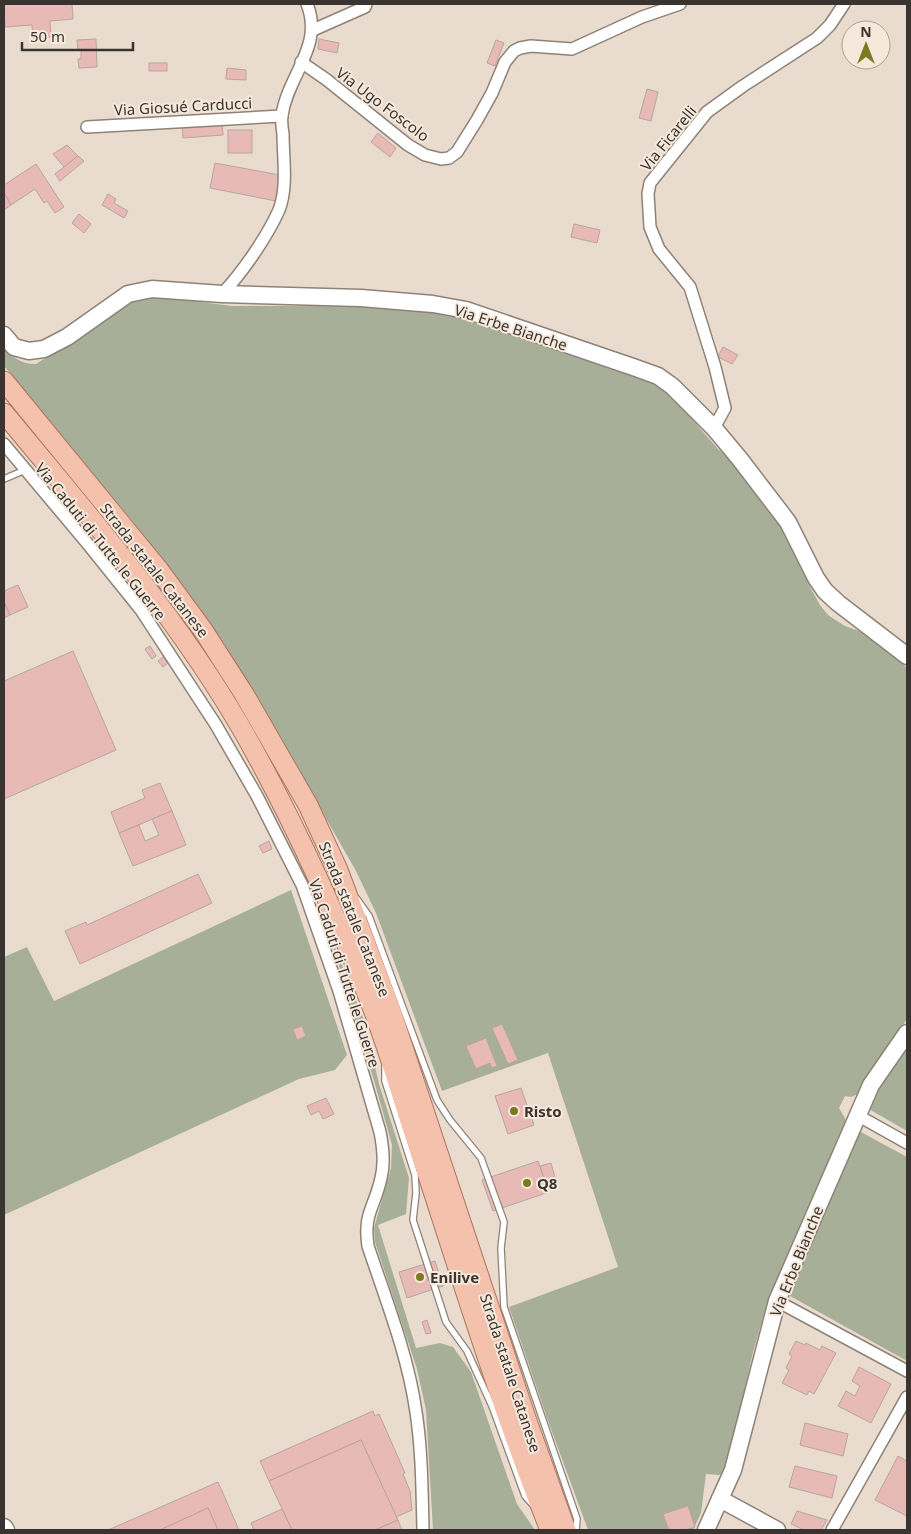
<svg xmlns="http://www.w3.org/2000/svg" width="911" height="1534" font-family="'Noto Sans',sans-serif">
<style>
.green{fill:#a8af99}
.building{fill:#e8bab6;stroke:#b8a4a3}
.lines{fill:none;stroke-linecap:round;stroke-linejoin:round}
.lane-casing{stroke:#8e8277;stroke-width:8}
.street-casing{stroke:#8e8277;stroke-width:14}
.secondary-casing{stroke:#8e8277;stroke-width:19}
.primary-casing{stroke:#ad745c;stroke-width:21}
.lane{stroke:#fff;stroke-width:5.5}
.street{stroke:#fff;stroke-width:11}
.secondary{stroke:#fff;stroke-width:16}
.primary{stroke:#f4c1ac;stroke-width:19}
.poi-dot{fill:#7c7920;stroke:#f6e9dc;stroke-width:2}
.labels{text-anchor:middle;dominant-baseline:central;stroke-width:4;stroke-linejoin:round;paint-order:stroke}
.street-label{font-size:15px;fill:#39342f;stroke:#f6e9dc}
.poi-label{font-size:15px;font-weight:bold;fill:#39342f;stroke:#f6e9dc;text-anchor:start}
</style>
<rect width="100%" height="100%" fill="#e9dccf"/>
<g class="green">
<path d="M153,297L185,300L232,306H362L433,312L464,317L659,385L671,395L718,449L733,461L782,526L810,587L820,605L828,615L845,626L870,635L907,668V1019L885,1050L858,1094L851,1097L845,1096L839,1108L846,1120L781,1271L765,1311L753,1352L728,1465L720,1475L706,1474L701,1513L693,1530H588L547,1418L509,1307L618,1267L548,1053L442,1091L376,913L356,871L260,703L223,642L172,571L134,523L4,366V346C13,358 21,364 36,364L129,303Z"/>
<path d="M291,890L347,1055L335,1070L299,1079L4,1215V957L27,947L54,1001Z"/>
<path d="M328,930L365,1023L379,1084L409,1178L406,1214L378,1225L416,1348L440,1343L453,1347L471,1372L517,1504L535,1530H433L426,1410L417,1369L375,1242L374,1228L391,1168L392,1145L375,1084Z"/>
<path d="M907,1046V1131L867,1108L886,1075Z"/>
<path d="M859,1131L907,1157V1361L790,1296L788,1292Z"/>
</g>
<g class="building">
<path d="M4,4H72L73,19L50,21L51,37L33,38L32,25L5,27Z"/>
<path d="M96,39L97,67L79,68L78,59H81V50H78L77,40Z"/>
<path d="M319,39L339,43L337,53L318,49Z"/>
<path d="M496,40L504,43L495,66L487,63Z"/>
<rect x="149" y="63" width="18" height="8"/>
<path d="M227,68L246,70V80L226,79Z"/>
<path d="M647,89L658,92L651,121L639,118Z"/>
<path d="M222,124L223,135L183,138L182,126Z"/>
<rect x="228" y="130" width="24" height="23"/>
<path d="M378,133L396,148L390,157L371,142Z"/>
<path d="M67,145L78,156L64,167L53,154Z"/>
<path d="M78,156L84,161L60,181L55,174Z"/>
<path d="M215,163L280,175L276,201L210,188Z"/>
<path d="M36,164L64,207L55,213L47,201L44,203L35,189L11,205L4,193V185Z"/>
<path d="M4,193L11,205L4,210Z"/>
<path d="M108,194L116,199L114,203L128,211L124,218L102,205Z"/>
<path d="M79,214L91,224L84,233L72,223Z"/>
<path d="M574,224L600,230L597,243L571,237Z"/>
<path d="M723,347L738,355L732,364L718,357Z"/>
<path d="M18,585L28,607L10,615L4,602V591Z"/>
<path d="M4,602L10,615L4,618Z"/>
<path d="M150,646L156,656L152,659L145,649Z"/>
<path d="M73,651L116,750L4,799V681Z"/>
<path d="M163,657L168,663L163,667L158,661Z"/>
<path d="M160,783L172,811L119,833L111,812L145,798L142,790Z"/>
<path d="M172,811L186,845L133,866L119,833L139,825L145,841L159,835L152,819Z"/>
<path d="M269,841L272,849L263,853L259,846Z"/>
<path d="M198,874L212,903L80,964L65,931L86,922L87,925Z"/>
<path d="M502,1024L518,1060L508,1064L492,1028Z"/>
<path d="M302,1026L306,1036L297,1040L293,1029Z"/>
<path d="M486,1038L497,1066L492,1068L490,1063L476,1069L466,1046Z"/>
<path d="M521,1088L534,1125L508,1134L495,1096Z"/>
<path d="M326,1098L334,1114L323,1119L319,1111L311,1115L307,1106Z"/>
<path d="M538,1161L549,1192L493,1211L482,1180Z"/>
<path d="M551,1163L556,1181L546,1184L540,1166Z"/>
<path d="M435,1261L443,1286L407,1298L399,1272Z"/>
<path d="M427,1320L431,1333L426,1334L422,1322Z"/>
<path d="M796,1341L805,1345L806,1343L820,1350L822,1346L836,1353L814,1394L809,1391L807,1395L782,1383L789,1370L786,1368L792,1356L789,1354Z"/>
<path d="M859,1367L891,1384L871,1423L838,1406L846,1391L855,1396L860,1386L852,1381Z"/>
<path d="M373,1411L375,1416L379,1414L405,1473L403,1474L410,1491L412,1510L396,1517L361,1440L269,1481L260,1461Z"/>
<path d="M805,1423L848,1434L843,1456L800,1445Z"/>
<path d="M361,1440L398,1520L375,1530H292L269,1481Z"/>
<path d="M898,1456L907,1461V1516L875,1500Z"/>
<path d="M795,1466L837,1476L832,1498L789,1487Z"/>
<path d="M218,1482L239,1530H218L208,1508L160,1530H108Z"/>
<path d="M688,1506L695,1527L685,1530H669L663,1514Z"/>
<path d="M208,1508L218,1530H160Z"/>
<path d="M282,1509L292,1530H254L251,1523Z"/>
<path d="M797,1511L827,1520L821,1530H804L791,1524Z"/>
<path d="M398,1520L402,1530H375Z"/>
</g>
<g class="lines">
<defs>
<g id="lane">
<path d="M4,479L25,470"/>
<path d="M357,899L369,916L437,1100L450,1120L481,1158L504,1222L501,1248L504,1307L577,1519L576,1530"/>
<path d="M385,1065V1081L415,1175L416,1193L413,1220L446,1322L467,1351L492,1406L525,1496L533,1505"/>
</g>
<g id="street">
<path d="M313,30L365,7L366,4"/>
<path d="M301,62L327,80L408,145L425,155L441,159L449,158L457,152L477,120L492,93L505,62L514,51L520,48L531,46L572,49L642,17L680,4"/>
<path d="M87,127L282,116"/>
<path d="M222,294C242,273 267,237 279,210C288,187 283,158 283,134C282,128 281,121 282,115C288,75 324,46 307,4"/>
<path d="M714,428L725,408L715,367L690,287L659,249L650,227L648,194L650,183L707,112L743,86L817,38L830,25L844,4"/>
<path d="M4,444L87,543L141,610L216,725L257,796L302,885L339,991L380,1132C383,1147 385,1163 381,1178C375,1207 363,1213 368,1246C386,1300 408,1355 416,1412C422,1451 422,1491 423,1530"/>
<path d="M857,1115L907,1143"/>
<path d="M777,1301L907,1371"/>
<path d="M832,1530L907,1397"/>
</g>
<g id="secondary">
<path d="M4,335L14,347L29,351L44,349L67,337L128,294L152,289L222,294L361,298L433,304L466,310L636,368L658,376L672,386L714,428L739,458L788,522L816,578L825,591L838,603L907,656"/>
<path d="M720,1499L777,1530"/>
<path d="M4,1527L6,1530"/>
<path d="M706,1530L733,1470L777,1301L871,1085L907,1033"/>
</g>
<g id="primary">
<path d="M4,381L159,570L203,630L244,694L308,805L338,870L391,1011L527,1421L566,1530"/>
<path d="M4,413C95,523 190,631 258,758C301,837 338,920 371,1004C390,1053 404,1104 421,1154C462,1280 501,1407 550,1530"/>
</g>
</defs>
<use href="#lane" class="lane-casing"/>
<use href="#street" class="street-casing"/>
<use href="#secondary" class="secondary-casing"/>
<use href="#primary" class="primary-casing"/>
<use href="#lane" class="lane"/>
<use href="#street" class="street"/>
<use href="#secondary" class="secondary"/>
<use href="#primary" class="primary"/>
</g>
<g class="poi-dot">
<circle cx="514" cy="1111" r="5"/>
<circle cx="527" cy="1183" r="5"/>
<circle cx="420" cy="1277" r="5"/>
</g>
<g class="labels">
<g class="street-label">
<text transform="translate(383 104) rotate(37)">Via Ugo Foscolo</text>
<text transform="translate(183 106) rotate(-3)">Via Giosué Carducci</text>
<text transform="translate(668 138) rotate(-51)">Via Ficarelli</text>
<text transform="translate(511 327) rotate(18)">Via Erbe Bianche</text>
<text transform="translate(101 541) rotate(51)">Via Caduti di Tutte le Guerre</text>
<text transform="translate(155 570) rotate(52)">Strada statale Catanese</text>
<text transform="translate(355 919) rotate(68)">Strada statale Catanese</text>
<text transform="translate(345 973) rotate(72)">Via Caduti di Tutte le Guerre</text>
<text transform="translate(796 1261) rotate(-68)">Via Erbe Bianche</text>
<text transform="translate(511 1373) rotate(72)">Strada statale Catanese</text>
</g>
<g class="poi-label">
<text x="524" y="1111">Risto</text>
<text x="537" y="1183">Q8</text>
<text x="430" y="1277">Enilive</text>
</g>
</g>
<rect width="911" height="1534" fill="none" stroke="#39342f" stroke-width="10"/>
<g transform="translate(866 45)"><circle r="24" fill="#f6e9dc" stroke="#aaa197"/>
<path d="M0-4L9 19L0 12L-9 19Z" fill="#7c7920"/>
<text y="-8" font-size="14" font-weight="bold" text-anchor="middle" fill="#39342f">N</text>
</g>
<path d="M22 42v8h111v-8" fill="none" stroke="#39342f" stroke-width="2.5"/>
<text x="30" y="42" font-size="15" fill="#39342f" stroke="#f6e9dc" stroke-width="4" paint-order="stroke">50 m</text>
</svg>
